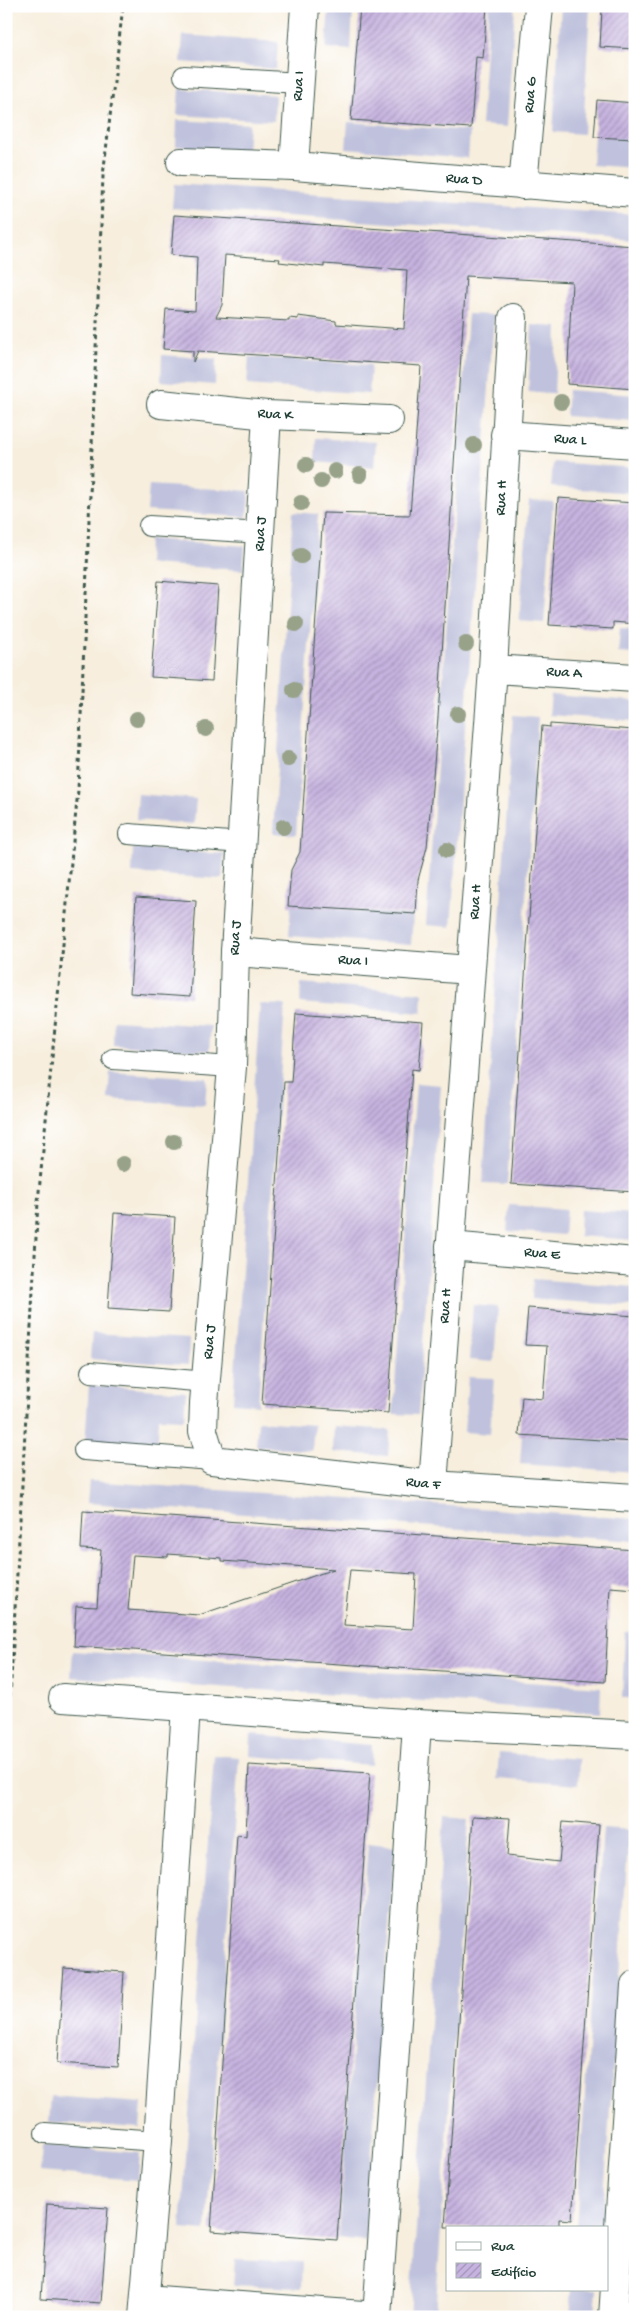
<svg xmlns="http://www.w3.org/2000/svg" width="641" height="2323" font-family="'Gochi Hand',sans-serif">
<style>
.industrial{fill:#c0c2dd}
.building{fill:url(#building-hatch);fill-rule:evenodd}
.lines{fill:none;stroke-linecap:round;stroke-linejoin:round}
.lane-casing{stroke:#3f584d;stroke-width:22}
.street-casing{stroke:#3f584d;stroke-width:30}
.path{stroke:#3f584d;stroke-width:3;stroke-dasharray:4 4;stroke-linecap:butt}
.lane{stroke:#fff;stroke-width:20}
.street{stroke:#fff;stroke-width:28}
.tree{fill:#97a289}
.labels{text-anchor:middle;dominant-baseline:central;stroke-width:4;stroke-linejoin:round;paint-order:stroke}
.street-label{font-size:15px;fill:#1f3d34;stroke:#fff}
</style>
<defs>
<pattern id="building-hatch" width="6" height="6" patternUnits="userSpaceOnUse" patternTransform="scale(1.25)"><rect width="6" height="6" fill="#c7b3e0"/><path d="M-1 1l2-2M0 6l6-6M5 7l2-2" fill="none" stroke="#a193b6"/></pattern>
</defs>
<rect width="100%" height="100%" fill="#fff"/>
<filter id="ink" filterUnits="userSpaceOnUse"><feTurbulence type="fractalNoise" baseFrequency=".02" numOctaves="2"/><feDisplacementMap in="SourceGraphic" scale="10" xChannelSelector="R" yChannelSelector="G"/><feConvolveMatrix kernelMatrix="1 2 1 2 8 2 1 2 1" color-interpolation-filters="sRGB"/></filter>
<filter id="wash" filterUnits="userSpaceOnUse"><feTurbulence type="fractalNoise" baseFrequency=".0096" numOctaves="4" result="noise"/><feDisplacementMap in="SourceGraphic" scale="20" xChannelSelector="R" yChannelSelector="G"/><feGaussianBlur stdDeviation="1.12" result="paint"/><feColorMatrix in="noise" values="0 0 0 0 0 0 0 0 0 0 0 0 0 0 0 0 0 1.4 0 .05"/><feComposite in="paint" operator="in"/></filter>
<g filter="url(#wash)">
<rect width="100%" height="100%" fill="#f7eedd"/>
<g class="industrial">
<path d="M329,6H353L351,50L326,48Z"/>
<path d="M489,6H515L507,127L481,125Z"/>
<path d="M561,6H590L583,134L553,132Z"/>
<path d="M183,35L278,42L276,69L181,62Z"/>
<path d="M179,89L275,95L274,121L177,115Z"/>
<path d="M177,120L249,124L247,151L176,146Z"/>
<path d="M348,122L470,131L468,158L346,148Z"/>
<path d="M594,135L635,138V168L592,165Z"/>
<path d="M174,184L635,215V240L172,208Z"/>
<path d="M468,314L494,315L451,927L426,925Z"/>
<path d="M532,325L557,327L554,394L528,392Z"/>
<path d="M162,355L216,359L215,385L161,381Z"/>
<path d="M249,357L371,365L369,394L247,385Z"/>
<path d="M568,390L635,395V421L566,416Z"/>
<path d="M316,438L376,442L374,467L315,462Z"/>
<path d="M553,462L635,468V493L551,487Z"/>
<path d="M149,485L249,491L247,517L147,511Z"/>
<path d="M529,500L553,501L544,623L519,621Z"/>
<path d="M293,512L318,514L296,835L273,833Z"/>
<path d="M149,539L245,546L243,570L148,564Z"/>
<path d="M620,628L635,629V654L618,653Z"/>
<path d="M551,695L635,701V721L549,715Z"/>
<path d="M513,715L538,717L507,1184L483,1183Z"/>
<path d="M138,794L196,799L194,824L136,820Z"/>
<path d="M133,848L224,854L222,879L132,873Z"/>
<path d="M291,906L413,915L411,945L289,936Z"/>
<path d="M301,983L423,993L422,1013L300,1003Z"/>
<path d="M260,1004L285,1005L258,1405L233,1403Z"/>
<path d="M114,1020L211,1026L209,1051L113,1045Z"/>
<path d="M110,1072L207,1078L205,1105L108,1099Z"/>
<path d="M416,1083L441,1085L418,1415L393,1414Z"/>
<path d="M509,1205L566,1209L564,1235L507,1231Z"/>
<path d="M580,1210L635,1214L634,1240L579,1236Z"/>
<path d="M533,1279L635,1287V1306L532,1299Z"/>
<path d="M473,1305L498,1307L494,1362L469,1360Z"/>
<path d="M92,1333L189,1339L188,1365L90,1359Z"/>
<path d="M468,1377L494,1378L490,1434L464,1432Z"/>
<path d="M89,1385L186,1392L184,1419L159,1418L157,1449L85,1443Z"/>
<path d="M258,1421L314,1425L312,1451L256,1446Z"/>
<path d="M334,1426L390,1430L388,1456L333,1452Z"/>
<path d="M522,1435L635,1443V1472L520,1464Z"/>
<path d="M89,1481L635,1519V1541L87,1503Z"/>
<path d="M625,1631L635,1632V1698H622Z"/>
<path d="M73,1651L601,1687L600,1713L71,1677Z"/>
<path d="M251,1735L372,1745L371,1765L250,1756Z"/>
<path d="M499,1753L579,1759L578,1785L497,1779Z"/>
<path d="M214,1755L239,1757L206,2231L181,2229Z"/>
<path d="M444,1817L469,1819L435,2317H410Z"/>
<path d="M603,1828L629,1830L602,2227H576Z"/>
<path d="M368,1843L395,1846L365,2241L338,2238Z"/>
<path d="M51,2096L142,2103L140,2128L49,2122Z"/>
<path d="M42,2145L140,2153L138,2180L40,2172Z"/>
<path d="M235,2259L302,2262L301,2288L233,2285Z"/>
<path d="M572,2289H597L595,2317H570Z"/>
</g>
<g id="blocks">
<g class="building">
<path d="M360,6H487L483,58L476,57L471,128L351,120Z"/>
<path d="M602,9L635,11V49L600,47Z"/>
<path d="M597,100L635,103V139L594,137Z"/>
<path d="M174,215L635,246L631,350H635V389L567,384L572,282L466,276L438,717L427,847L418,880L416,914L288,906L291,870L300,852L323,513L410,515L421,366L198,351L193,362V351L163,349L166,309L195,311L197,257L171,255ZM225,255L280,259L279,262L324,267V264L407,270L404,329L336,324V321L298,316V319L289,318V321L216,317L222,305Z"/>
<path d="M558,498L635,503V624L613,622V629L549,625Z"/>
<path d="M158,581L218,586L212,681L151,677Z"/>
<path d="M550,724L635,730V1192L511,1184L542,726L550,727Z"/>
<path d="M136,897L196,901L190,997L130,993Z"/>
<path d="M296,1013L423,1022L419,1070L412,1069L388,1413L262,1404L284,1082H291Z"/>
<path d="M114,1213L175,1217L169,1312L108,1308Z"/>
<path d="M528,1308L635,1316V1442L519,1435L522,1397L543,1399L547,1346L525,1345Z"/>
<path d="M83,1511L635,1550V1589L610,1587L605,1682L74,1646L76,1606L97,1607L101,1550L81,1549ZM168,1554L222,1558V1561L334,1569L199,1615L128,1610L133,1555L168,1557ZM350,1570L416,1574L413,1629L344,1625Z"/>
<path d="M249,1765L370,1773L337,2240L211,2231L237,1835L246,1836Z"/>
<path d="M473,1816L510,1818L507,1856L559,1862L563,1822L599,1825L572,2220L559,2219V2227H445Z"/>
<path d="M64,1968L124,1972L118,2067L57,2063Z"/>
<path d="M47,2204L108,2208L101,2303L41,2299Z"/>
</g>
</g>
</g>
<g filter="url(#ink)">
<use href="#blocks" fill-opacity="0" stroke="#3f584d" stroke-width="1"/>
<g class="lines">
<defs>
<g id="lane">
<path d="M184,76L300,83"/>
<path d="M149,526L262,533"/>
<path d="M129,834L242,843"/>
<path d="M113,1059L232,1067"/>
<path d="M91,1372L207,1382"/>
<path d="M84,1450L212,1460"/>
<path d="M45,2133L158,2141"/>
<path d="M613,2313L635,2315"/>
</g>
<g id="street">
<path d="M181,162L294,166L635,193"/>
<path d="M294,166L305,6"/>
<path d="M523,185L539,6"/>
<path d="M161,404L267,415L389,420"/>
<path d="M267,415L235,952L232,1067L204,1403L203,1431L212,1460L433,1485L635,1498"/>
<path d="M505,435L635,444"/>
<path d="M493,669L635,678"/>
<path d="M235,952L470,970"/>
<path d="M450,1246L635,1262"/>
<path d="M433,1485L493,669L513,318"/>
<path d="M63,1698L417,1724L635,1735"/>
<path d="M145,2299L377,2316"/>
<path d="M143,2317L158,2141L186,1707"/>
<path d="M377,2317L417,1724"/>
<path d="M613,2317L635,1985"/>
</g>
</defs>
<use href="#lane" class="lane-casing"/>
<use href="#street" class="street-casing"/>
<path class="path" d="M6,1768L38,1202L78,790L103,176L123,6"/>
<use href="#lane" class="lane"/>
<use href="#street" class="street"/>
</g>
<g class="tree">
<circle cx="561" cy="402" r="8"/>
<circle cx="474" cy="445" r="8"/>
<circle cx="306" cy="465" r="8"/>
<circle cx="335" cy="471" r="8"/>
<circle cx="360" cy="475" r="8"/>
<circle cx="321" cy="481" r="8"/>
<circle cx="301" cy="503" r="8"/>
<circle cx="301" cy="556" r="8"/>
<circle cx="296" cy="624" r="8"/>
<circle cx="466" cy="644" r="8"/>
<circle cx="294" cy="690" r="8"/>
<circle cx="458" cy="714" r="8"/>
<circle cx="137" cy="719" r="8"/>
<circle cx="206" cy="729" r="8"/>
<circle cx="288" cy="759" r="8"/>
<circle cx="283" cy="827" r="8"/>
<circle cx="447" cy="850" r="8"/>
<circle cx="174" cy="1142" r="8"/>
<circle cx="123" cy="1164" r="8"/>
</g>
</g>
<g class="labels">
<g class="street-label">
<text transform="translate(299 86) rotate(-86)">Rua I</text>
<text transform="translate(531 95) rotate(-85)">Rua G</text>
<text transform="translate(464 180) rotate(5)">Rua D</text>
<text transform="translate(275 415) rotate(4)">Rua K</text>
<text transform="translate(570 440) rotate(4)">Rua L</text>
<text transform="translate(502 498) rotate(-87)">Rua H</text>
<text transform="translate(261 534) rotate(-87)">Rua J</text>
<text transform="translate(564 673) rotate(3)">Rua A</text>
<text transform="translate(476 902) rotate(-86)">Rua H</text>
<text transform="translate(236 938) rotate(-87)">Rua J</text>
<text transform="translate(353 961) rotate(4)">Rua I</text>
<text transform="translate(542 1254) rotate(5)">Rua E</text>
<text transform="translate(446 1306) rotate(-86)">Rua H</text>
<text transform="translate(210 1342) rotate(-85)">Rua J</text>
<text transform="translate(423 1484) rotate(6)">Rua F</text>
</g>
</g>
<rect width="641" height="2323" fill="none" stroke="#fff" stroke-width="25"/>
<rect x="446" y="2226" width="162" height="65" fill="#ffffff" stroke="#a5b1ae"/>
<rect x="456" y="2242" width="25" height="8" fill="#ffffff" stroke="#a5b1ae"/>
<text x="491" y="2250" font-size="15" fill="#1f3d34">Rua</text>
<rect x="456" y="2263" width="25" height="15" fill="url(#building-hatch)" stroke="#a5b1ae"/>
<text x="491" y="2276" font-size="15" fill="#1f3d34">Edifício</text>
</svg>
